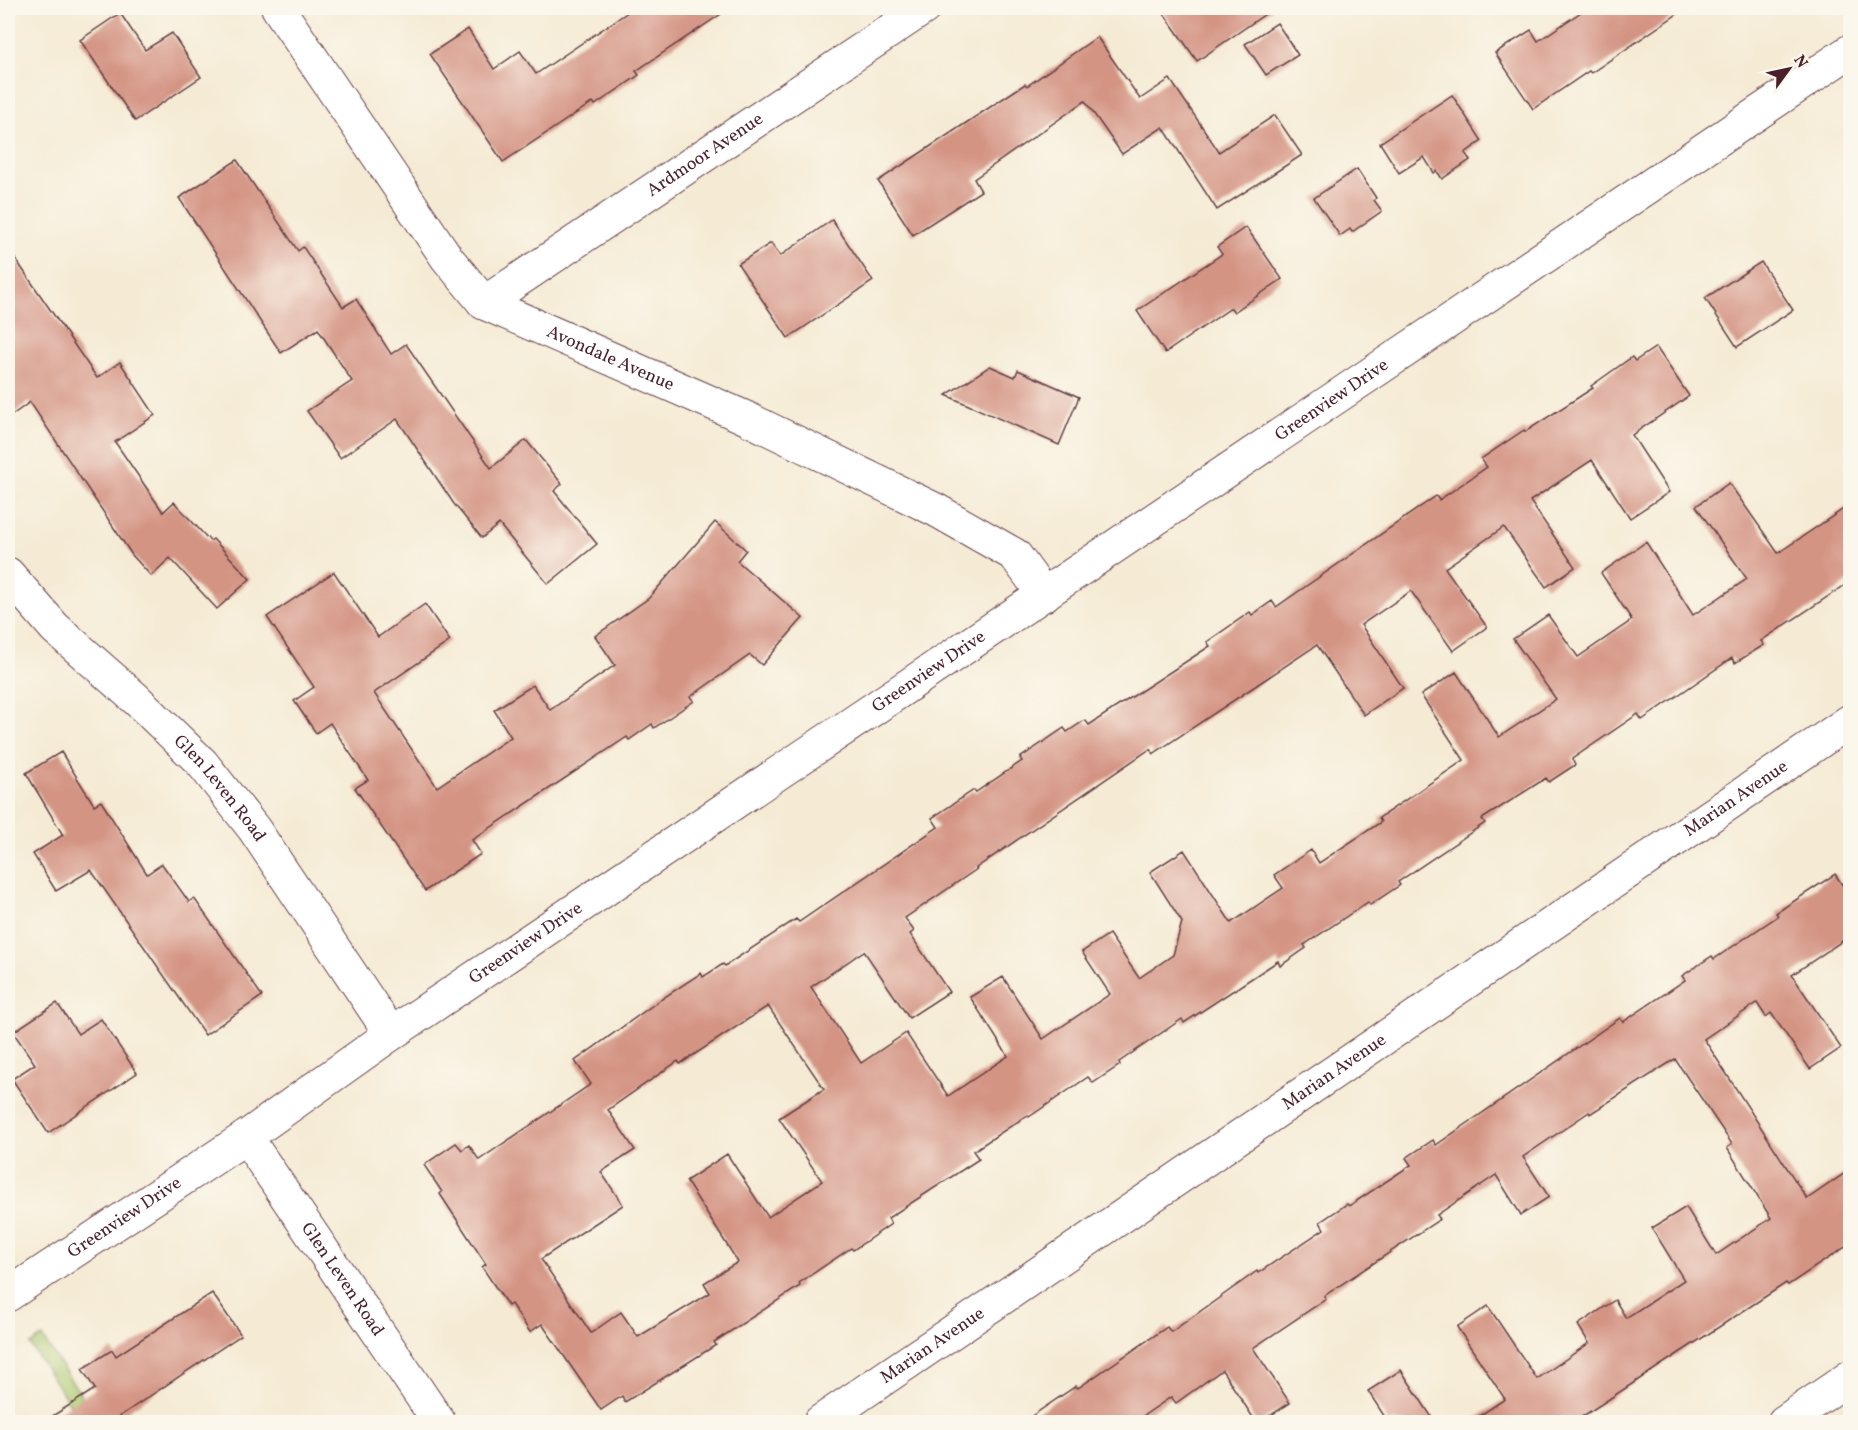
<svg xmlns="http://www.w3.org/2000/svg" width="1858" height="1430" font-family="Vollkorn,serif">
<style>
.green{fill:#abc86e;stroke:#7a744c;stroke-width:1.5}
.building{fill:#d49484;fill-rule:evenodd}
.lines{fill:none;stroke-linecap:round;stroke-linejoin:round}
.minor-casing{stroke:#643e44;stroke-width:35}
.minor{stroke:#fff;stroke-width:33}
.labels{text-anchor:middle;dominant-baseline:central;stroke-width:4.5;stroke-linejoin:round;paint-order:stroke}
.street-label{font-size:18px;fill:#4a1f2b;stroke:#fbf7ec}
</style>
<rect width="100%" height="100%" fill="#fbf7ec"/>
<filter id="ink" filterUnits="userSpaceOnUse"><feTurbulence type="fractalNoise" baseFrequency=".0167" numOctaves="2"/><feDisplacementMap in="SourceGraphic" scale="12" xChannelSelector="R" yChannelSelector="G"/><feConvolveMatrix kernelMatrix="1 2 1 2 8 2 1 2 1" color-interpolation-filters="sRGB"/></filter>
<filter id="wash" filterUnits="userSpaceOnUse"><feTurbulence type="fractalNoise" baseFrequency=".008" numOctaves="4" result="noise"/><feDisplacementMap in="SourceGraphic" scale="24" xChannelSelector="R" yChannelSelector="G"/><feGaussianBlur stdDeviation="1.35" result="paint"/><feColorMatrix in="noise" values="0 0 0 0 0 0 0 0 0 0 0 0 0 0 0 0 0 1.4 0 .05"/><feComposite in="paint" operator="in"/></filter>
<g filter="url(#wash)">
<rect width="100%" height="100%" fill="#f5ebd5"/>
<path class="green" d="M42,1337L99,1422H82L30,1345Z"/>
<g id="blocks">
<g class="building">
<path d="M634,8H730L636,71L639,75L595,105L593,102L503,162L430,54L468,29L494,69L520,51L536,74Z"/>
<path d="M1160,8H1274L1197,61Z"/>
<path d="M1587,8H1686L1591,73L1589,71L1533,109L1495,53L1531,30L1538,41Z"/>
<path d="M120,13L145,50L172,33L201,77L135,121L80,40Z"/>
<path d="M1277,23L1298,55L1266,75L1245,44Z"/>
<path d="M1097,37L1140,99L1170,79L1219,152L1275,115L1302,155L1217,210L1163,127L1122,154L1085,101L974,179L981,191L913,235L878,181L1025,84L1027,86Z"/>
<path d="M1452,95L1482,141L1465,153L1470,160L1442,179L1437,171L1434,173L1424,157L1399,173L1380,143Z"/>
<path d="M237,160L298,251L303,247L343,307L356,299L391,354L406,344L491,468L526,440L562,484L554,491L597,544L548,584L499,524L482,538L454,504L397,419L340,458L307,411L352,381L318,329L281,353L179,198Z"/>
<path d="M1357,169L1376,198L1374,200L1382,211L1352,232L1350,229L1340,236L1314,198Z"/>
<path d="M832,220L873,281L788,338L738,264L771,243L780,256Z"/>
<path d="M1246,227L1282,279L1234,312L1231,308L1165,353L1137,311L1222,254L1217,247Z"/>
<path d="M8,248L97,378L120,362L155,415L115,442L163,512L174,502L210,541L213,539L250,579L217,609L170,558L151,576L132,555L30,402L8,418Z"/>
<path d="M1761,262L1793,310L1737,347L1705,298Z"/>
<path d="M1656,347L1689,396L1632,435L1669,492L1630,518L1592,460L1530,501L1575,567L1546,587L1504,527L1445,568L1487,627L1453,651L1411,591L1361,625L1403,688L1364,715L1317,645L1153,754L1150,749L976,868L977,869L905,918L914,931L910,934L949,992L909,1018L864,951L811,987L861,1063L906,1033L948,1096L1008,1056L970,997L1003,977L1043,1039L1110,994L1082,952L1109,934L1139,978L1173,955L1182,922L1150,872L1184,850L1231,923L1283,888L1274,875L1311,850L1319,863L1381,822L1379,818L1464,760L1421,695L1456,672L1499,737L1556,699L1513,639L1548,615L1578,657L1632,620L1601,573L1646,542L1693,615L1747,579L1696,506L1729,483L1778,553L1851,504V581L1761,641L1764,645L1735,663L1732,658L1642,720L1638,714L1572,759L1575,765L1549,782L1546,778L1482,819L1485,823L1398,882L1400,885L1370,905L1368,902L1304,945L1306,948L1280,966L1278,961L1184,1023L1182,1019L1119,1062L1120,1065L1093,1083L1088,1077L1029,1117L1028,1115L973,1151L979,1159L888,1218L891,1224L853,1250L851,1248L799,1283L800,1286L714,1342L716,1345L625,1402L622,1396L601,1410L542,1324L530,1332L511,1304L508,1306L482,1267L486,1264L440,1194L442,1192L424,1165L456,1143L462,1150L469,1145L479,1160L591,1084L575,1061L660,1000L701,973L703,977L723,964L725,966L796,919L799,922L938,827L932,818L974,790L976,792L1022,761L1020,758L1064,728L1067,732L1085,720L1089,725L1210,646L1207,642L1250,612L1252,615L1272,601L1276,607L1436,496L1439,500L1487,467L1481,459L1524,430L1525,432L1593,388L1591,386L1632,357L1635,361ZM768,1006L824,1089L779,1118L822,1181L768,1217L727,1154L686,1181L738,1262L704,1283L710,1293L638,1337L621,1312L591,1333L541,1259L623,1205L601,1172L635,1150L608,1110L678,1061L680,1064Z"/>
<path d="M990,366L1015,377L1018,370L1079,397L1059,445L946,395Z"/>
<path d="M715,522L746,550L737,561L803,618L762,665L750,655L690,697L694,701L654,728L652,724L629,740L627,737L472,840L481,854L425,891L355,788L368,780L330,723L316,733L294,701L314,687L267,617L334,572L378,637L425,604L450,641L374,693L437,787L511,737L494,710L533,685L550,710L615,665L595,636L649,598Z"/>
<path d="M61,752L94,805L101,801L147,874L162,864L189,902L194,898L262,996L205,1035L91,870L56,891L33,854L63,835L26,773Z"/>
<path d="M1835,874L1851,898V935L1792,975L1841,1048L1810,1069L1771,1013L1766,1017L1757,1003L1704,1039L1807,1199L1851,1169V1243L1788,1285L1786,1283L1574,1422H1470L1505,1399L1457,1327L1488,1306L1537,1379L1589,1343L1578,1325L1615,1300L1626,1318L1684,1280L1652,1228L1686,1207L1716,1255L1771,1218L1727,1148L1732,1144L1675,1059L1590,1114L1589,1112L1523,1157L1549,1197L1521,1215L1496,1175L1437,1215L1440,1219L1324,1296L1326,1299L1253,1348L1290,1403L1260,1422H1256L1222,1370L1176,1403L1171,1397L1134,1422H1023L1076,1386L1078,1388L1167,1327L1171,1332L1257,1271L1258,1273L1324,1229L1320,1222L1347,1204L1349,1206L1411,1165L1406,1158L1433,1140L1436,1145L1620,1018L1623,1022L1685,980L1682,976L1712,956L1714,959L1778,916L1776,913Z"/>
<path d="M57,1003L78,1034L101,1019L137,1073L48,1133L12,1079L35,1064L13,1032Z"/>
<path d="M212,1293L241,1335L111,1422H43L95,1389L82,1369L112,1350L116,1356Z"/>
<path d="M1401,1370L1435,1422H1388L1368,1391Z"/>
</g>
</g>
</g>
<g filter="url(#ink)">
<use href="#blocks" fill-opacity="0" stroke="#643e44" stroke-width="1.5"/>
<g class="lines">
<defs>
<g id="minor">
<path id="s1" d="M278,8L447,258L484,303L744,417L936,510L1015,555L1044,595"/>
<path id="s2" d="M484,303L924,8"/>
<path id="s3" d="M8,574L55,628L136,699L202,763L254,829L391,1034"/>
<path id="s4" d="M246,1137L439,1422"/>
<path id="s5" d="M8,1295L246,1137L391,1034L1850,51"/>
<path id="s6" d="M820,1422L1850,721"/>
<path d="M1784,1422L1850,1377"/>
</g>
</defs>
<use href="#minor" class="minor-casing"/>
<use href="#minor" class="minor"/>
</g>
</g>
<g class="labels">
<g class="street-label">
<text stroke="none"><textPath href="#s2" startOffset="266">Ardmoor Avenue</textPath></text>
<text stroke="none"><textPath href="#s1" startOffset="498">Avondale Avenue</textPath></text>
<text stroke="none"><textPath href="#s5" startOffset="1598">Greenview Drive</textPath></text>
<text stroke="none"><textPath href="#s5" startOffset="1112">Greenview Drive</textPath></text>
<text stroke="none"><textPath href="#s3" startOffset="302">Glen Leven Road</textPath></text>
<text stroke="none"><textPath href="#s6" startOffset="1108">Marian Avenue</textPath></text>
<text stroke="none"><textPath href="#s5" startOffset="626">Greenview Drive</textPath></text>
<text stroke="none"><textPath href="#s6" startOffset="622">Marian Avenue</textPath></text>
<text stroke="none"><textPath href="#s5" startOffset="140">Greenview Drive</textPath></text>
<text stroke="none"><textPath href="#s4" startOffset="172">Glen Leven Road</textPath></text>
<text stroke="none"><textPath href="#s6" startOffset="136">Marian Avenue</textPath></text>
</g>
</g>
<rect width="1858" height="1430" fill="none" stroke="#fbf7ec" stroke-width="30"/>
<g transform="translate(1789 69) rotate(57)" stroke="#fbf7ec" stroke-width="4.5" paint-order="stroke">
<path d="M0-4.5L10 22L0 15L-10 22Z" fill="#4a1f2b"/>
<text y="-9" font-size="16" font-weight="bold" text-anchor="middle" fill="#4a1f2b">N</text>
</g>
</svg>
